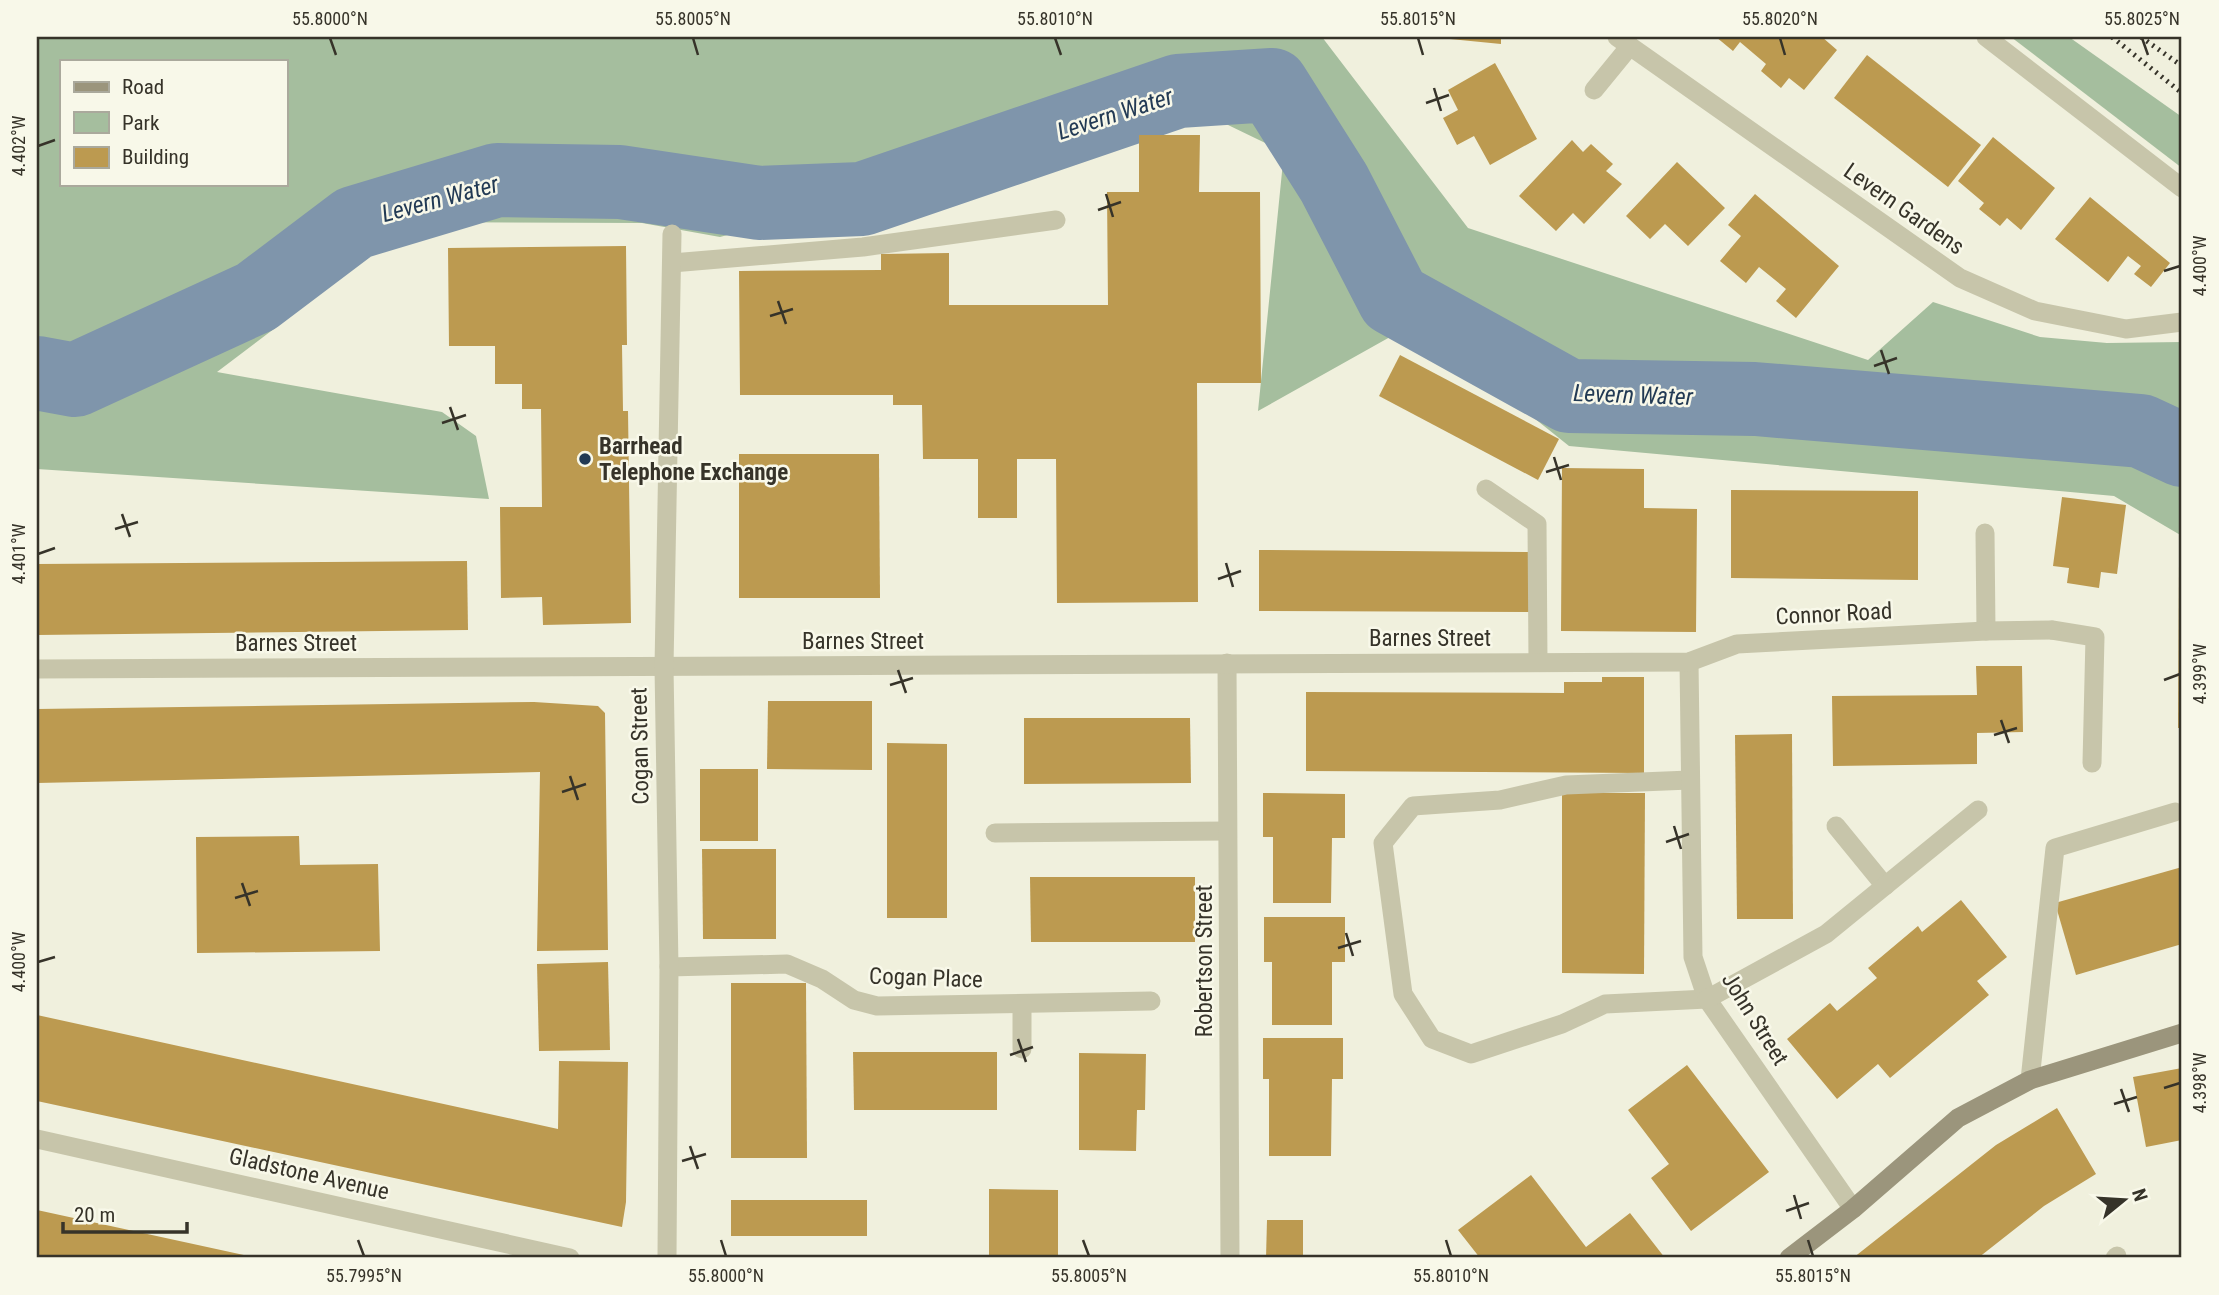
<svg xmlns="http://www.w3.org/2000/svg" width="2219" height="1295" font-family="'Roboto Condensed',sans-serif">
<style>
.green{fill:#a5be9e;fill-rule:evenodd}
.lines{fill:none;stroke-linecap:round;stroke-linejoin:round}
.river{stroke:#7f95ab;stroke-width:74}
.building{fill:#bc9a50}
.service{stroke:#c7c5aa;stroke-width:19}
.minor{stroke:#c7c5aa;stroke-width:19}
.secondary{stroke:#9b957c;stroke-width:19}
.rail{stroke:#363329;stroke-width:5;stroke-dasharray:2 5;stroke-linecap:butt}
.ticks{fill:none;stroke:#363329;stroke-width:2.5}
.poi-dot{fill:#223a54;stroke:#f8f8e9;stroke-width:2.5}
.labels{text-anchor:middle;dominant-baseline:central;stroke-width:5;stroke-linejoin:round;paint-order:stroke}
.street-label{font-size:23px;fill:#363329;stroke:#f8f8e9}
.poi-label{font-size:23px;font-weight:bold;fill:#363329;stroke:#f8f8e9;text-anchor:start}
.water-label{font-size:24px;font-style:italic;fill:#223a54;stroke:#f8f8e9}
.neatline{fill:none;stroke:#363329;stroke-width:2.5}
.ticks-label{font-size:18px;text-anchor:middle;fill:#363329}
</style>
<rect width="100%" height="100%" fill="#f0f0dd"/>
<g class="green">
<path d="M37,37H1322L1468,228L1868,360L1933,302L2040,337L2107,343L2182,342V536L2114,496L1569,446L1415,323L1258,411L1284,152L1197,110L720,237L642,223L415,222L217,372L442,412L476,436L489,499L37,469ZM61,61H285V184H61Z"/>
<path d="M2011,37H2069L2182,117V168Z"/>
</g>
<g class="lines">
<path class="river" d="M37,373L75,380L256,297L354,223L497,180L620,182L759,203L862,199L1178,91L1272,85L1334,183L1394,299L1569,396L1755,399L2141,431L2182,450"/>
</g>
<g class="building">
<path d="M1450,37H1501V44L1450,39Z"/>
<path d="M1716,37H1822L1837,50L1804,90L1789,78L1781,88L1761,71L1766,64L1740,42L1733,51Z"/>
<path d="M1867,55L1981,145L1948,187L1834,98Z"/>
<path d="M1495,63L1537,139L1490,165L1474,136L1457,145L1443,118L1458,110L1448,90Z"/>
<path d="M1139,135H1200L1199,192H1260L1261,383H1197L1198,602L1057,603L1056,459H1017V518H978V459H923L922,405H893V395H740L739,271L881,270V254L949,253V305H1108L1107,192H1139Z"/>
<path d="M1993,137L2055,188L2021,230L2007,218L2000,226L1979,209L1984,203L1958,181Z"/>
<path d="M1572,140L1583,152L1591,144L1613,164L1606,171L1622,184L1584,224L1573,213L1556,231L1519,196Z"/>
<path d="M1677,162L1725,208L1688,246L1665,224L1650,239L1626,216Z"/>
<path d="M1755,194L1839,266L1796,318L1776,301L1786,289L1759,267L1746,283L1720,261L1741,236L1728,225Z"/>
<path d="M2090,197L2170,263L2151,287L2134,274L2141,266L2128,256L2108,282L2055,239Z"/>
<path d="M626,246L627,345H622L623,411H628L631,623L543,625L542,597L501,598L500,507H542L541,409H522V384H495V346H449L448,248Z"/>
<path d="M1400,355L1559,439L1538,480L1379,396Z"/>
<path d="M739,454H879L880,598H739Z"/>
<path d="M1562,468L1644,469V508L1697,509L1696,632L1561,631Z"/>
<path d="M1731,490L1918,491V580L1731,578Z"/>
<path d="M2062,497L2126,505L2117,574L2101,572L2099,588L2067,583L2069,568L2053,566Z"/>
<path d="M1259,550L1529,552V612L1259,611Z"/>
<path d="M467,561L468,630L37,635V564Z"/>
<path d="M2179,562H2182V728H2178Z"/>
<path d="M1976,666H2022L2023,732L1977,733V764L1833,766L1832,696L1977,695Z"/>
<path d="M1602,677H1644V773L1306,771V692L1564,693V682H1602Z"/>
<path d="M768,701H872V770L767,769Z"/>
<path d="M534,702L598,706L605,713L608,950L537,951L540,772L37,783V709Z"/>
<path d="M1024,718H1190L1191,783L1024,784Z"/>
<path d="M1792,734L1793,919H1737L1735,735Z"/>
<path d="M887,743L947,744V918H887Z"/>
<rect x="700" y="769" width="58" height="72"/>
<path d="M1263,793L1345,794V838H1332L1331,903H1273V837H1263Z"/>
<path d="M1562,793H1645L1644,974L1562,973Z"/>
<path d="M299,836L300,865L378,864L380,951L197,953L196,837Z"/>
<path d="M702,849H776V939H703Z"/>
<path d="M2182,867V944L2076,975L2055,903Z"/>
<path d="M1030,877H1195V942H1031Z"/>
<path d="M1961,900L2007,957L1977,981L1989,995L1890,1078L1878,1064L1837,1099L1787,1039L1830,1003L1837,1011L1877,978L1868,968L1918,926L1922,932Z"/>
<path d="M1264,917H1345V962H1332V1025H1272V962H1264Z"/>
<path d="M608,962L610,1050L539,1051L537,964Z"/>
<path d="M731,983H806L807,1158H731Z"/>
<path d="M37,1015L558,1129L559,1061L628,1062L626,1202L622,1227L37,1101Z"/>
<path d="M1263,1038H1343V1079H1332L1331,1156H1269V1079H1263Z"/>
<path d="M853,1052H997V1110H854Z"/>
<path d="M1079,1053L1146,1054L1145,1110H1137L1136,1151L1079,1150Z"/>
<path d="M1687,1065L1769,1172L1691,1231L1651,1178L1669,1164L1628,1110Z"/>
<path d="M2182,1068V1140L2146,1147L2133,1077Z"/>
<path d="M2057,1108L2096,1174L2044,1206L1978,1258H1853L1996,1145Z"/>
<path d="M1531,1175L1586,1247L1630,1213L1665,1258H1480L1458,1230Z"/>
<path d="M989,1189L1058,1190V1258H989Z"/>
<rect x="731" y="1200" width="136" height="36"/>
<path d="M37,1210L253,1257L252,1258H37Z"/>
<path d="M1267,1220H1303V1258H1266Z"/>
</g>
<g class="lines">
<g class="service">
<path d="M672,263L863,247L1056,220"/>
<path d="M2052,630L2095,637L2092,763"/>
<path d="M1690,780L1566,785L1500,800L1413,806L1383,843L1403,994L1432,1039L1471,1054L1562,1024L1605,1004L1707,999"/>
<path d="M995,833L1227,831"/>
<path d="M2030,1080L2055,848L2175,812"/>
</g>
<g class="minor">
<path d="M1617,37L1960,278L2035,311L2126,329L2182,322"/>
<path d="M1986,37L2182,188"/>
<path d="M1594,90L1630,46"/>
<path d="M1486,489L1537,524L1538,662"/>
<path d="M1985,533L1986,631"/>
<path d="M1689,662L1693,957L1707,999L1853,1209"/>
<path d="M1227,663L1230,1258"/>
<path d="M37,669L1689,662L1737,644L1986,631L2052,630"/>
<path d="M1836,826L1885,886"/>
<path d="M669,967L787,964L822,979L854,1000L877,1006L1151,1001"/>
<path d="M1707,999L1826,934L1978,810"/>
<path d="M1022,1004V1049"/>
<path d="M37,1139L570,1258"/>
<path d="M667,1258L669,967L664,667L672,234"/>
<path d="M2115,1258L2117,1256"/>
</g>
<path class="secondary" d="M1789,1258L1853,1209L1958,1118L2030,1080L2182,1033"/>
<g class="rail">
<path d="M2112,37L2182,93"/>
<path d="M2141,37L2182,66"/>
</g>
</g>
<path class="ticks" d="M330,38L336,55M693,38L698,55M1055,38L1061,55M1418,38L1423,55M1780,38L1785,55M2142,38L2148,55M1434,88L1441,111M1426,103L1449,95M38,146L55,140M1106,194L1113,217M1098,210L1121,202M2164,271L2180,266M778,301L786,324M770,316L793,309M1881,350L1889,374M1874,366L1897,358M450,407L458,430M442,423L466,415M1554,457L1561,480M1546,472L1569,465M122,514L130,537M115,529L138,522M38,554L55,548M1226,563L1233,587M1218,579L1241,571M898,670L906,693M2164,680L2180,674M890,685L913,678M2001,720L2009,743M1994,735L2017,728M570,776L578,800M562,792L586,784M1674,826L1681,849M1666,842L1689,834M242,883L250,906M235,898L258,891M1346,933L1353,956M1338,948L1361,941M38,962L55,957M1018,1039L1026,1062M1010,1055L1033,1047M2164,1088L2180,1083M2121,1089L2129,1112M2114,1104L2137,1097M690,1146L698,1169M682,1161L706,1154M1794,1195L1801,1219M1786,1211L1809,1203M358,1240L364,1256M721,1240L726,1256M1083,1240L1089,1256M1446,1240L1451,1256M1808,1240L1813,1256"/>
<circle class="poi-dot" cx="585" cy="459" r="7"/>
<g class="labels">
<g class="street-label">
<text transform="translate(1904 209) rotate(35)">Levern Gardens</text>
<text transform="translate(1834 614) rotate(-3)">Connor Road</text>
<text x="1430" y="638">Barnes Street</text>
<text x="863" y="641">Barnes Street</text>
<text x="296" y="643">Barnes Street</text>
<text transform="translate(640 746) rotate(-91)">Cogan Street</text>
<text transform="translate(1204 961) rotate(-90)">Robertson Street</text>
<text transform="translate(926 978) rotate(2)">Cogan Place</text>
<text transform="translate(1755 1019) rotate(58)">John Street</text>
<text transform="translate(309 1174) rotate(13)">Gladstone Avenue</text>
</g>
<g class="poi-label">
<text x="599" y="446">Barrhead<tspan x="599" dy="26">Telephone Exchange</tspan></text>
</g>
<g class="water-label">
<text transform="translate(1115 114) rotate(-18)">Levern Water</text>
<text transform="translate(440 199) rotate(-15)">Levern Water</text>
<text transform="translate(1633 395) rotate(2)">Levern Water</text>
</g>
</g>
<rect width="2219" height="1295" fill="none" stroke="#f8f8e9" stroke-width="77"/>
<rect x="60" y="60" width="228" height="126" fill="#f8f8e9" stroke="#aaa99c" stroke-width="2"/>
<rect x="74" y="82" width="35" height="10" fill="#9b957c" stroke="#aaa99c" stroke-width="2"/>
<text x="122" y="94" font-size="21" fill="#363329">Road</text>
<rect x="74" y="112" width="35" height="21" fill="#a5be9e" stroke="#aaa99c" stroke-width="2"/>
<text x="122" y="130" font-size="21" fill="#363329">Park</text>
<rect x="74" y="147" width="35" height="21" fill="#bc9a50" stroke="#aaa99c" stroke-width="2"/>
<text x="122" y="164" font-size="21" fill="#363329">Building</text>
<g transform="translate(2124 1200) rotate(72)" stroke="#f8f8e9" stroke-width="5" paint-order="stroke">
<path d="M0-5L12 26L0 18L-12 26Z" fill="#363329"/>
<text y="-10" font-size="19" font-weight="bold" text-anchor="middle" fill="#363329">N</text>
</g>
<path d="M63 1222v10h124v-10" fill="none" stroke="#363329" stroke-width="3.5"/>
<text x="74" y="1222" font-size="21" fill="#363329" stroke="#f8f8e9" stroke-width="5" paint-order="stroke">20 m</text>
<rect x="38" y="38" width="2142" height="1218" class="neatline"/>
<g class="ticks-label">
<text x="330" y="25">55.8000°N</text>
<text x="693" y="25">55.8005°N</text>
<text x="1055" y="25">55.8010°N</text>
<text x="1418" y="25">55.8015°N</text>
<text x="1780" y="25">55.8020°N</text>
<text x="2142" y="25">55.8025°N</text>
<text transform="translate(19 146) rotate(-90)" y="6">4.402°W</text>
<text transform="translate(2200 266) rotate(-90)" y="6">4.400°W</text>
<text transform="translate(19 554) rotate(-90)" y="6">4.401°W</text>
<text transform="translate(2200 674) rotate(-90)" y="6">4.399°W</text>
<text transform="translate(19 962) rotate(-90)" y="6">4.400°W</text>
<text transform="translate(2200 1083) rotate(-90)" y="6">4.398°W</text>
<text x="364" y="1282">55.7995°N</text>
<text x="726" y="1282">55.8000°N</text>
<text x="1089" y="1282">55.8005°N</text>
<text x="1451" y="1282">55.8010°N</text>
<text x="1813" y="1282">55.8015°N</text>
</g>
</svg>
